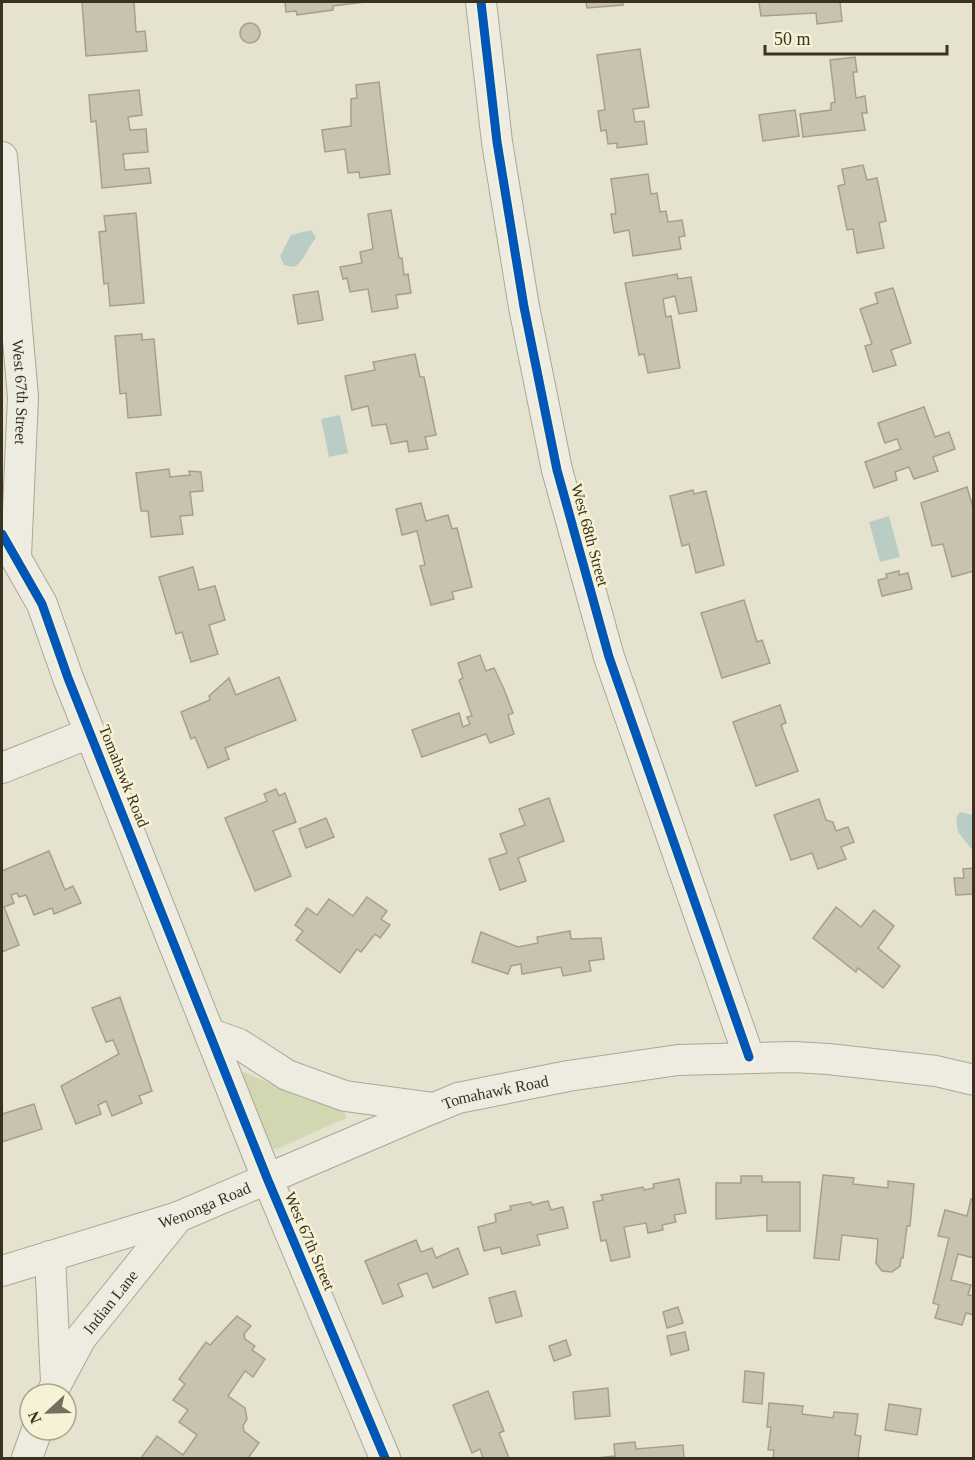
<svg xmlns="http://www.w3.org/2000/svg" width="975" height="1460" font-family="'Times New Roman',serif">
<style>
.green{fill:#d0d7b1}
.water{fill:#bacdc4}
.building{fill:#cac2b0;stroke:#a69f8e;stroke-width:1.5}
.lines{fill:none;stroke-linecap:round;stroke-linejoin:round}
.minor-casing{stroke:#aba798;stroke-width:32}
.minor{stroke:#eeece1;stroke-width:30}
.cycleway-casing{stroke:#f6f2d5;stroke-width:13}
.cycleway{stroke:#0057b8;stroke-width:9}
.labels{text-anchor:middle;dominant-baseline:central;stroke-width:5;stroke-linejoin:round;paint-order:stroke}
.street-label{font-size:16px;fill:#3b311f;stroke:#f6f2d5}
</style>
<rect width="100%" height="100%" fill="#e5e3cf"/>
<path class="green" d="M244,1072L302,1098L345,1112L346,1118L277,1149L271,1148L241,1075Z"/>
<g class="water">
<path d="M311,230L316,238C308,246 305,261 294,267L284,265L280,256L291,235Z"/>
<path d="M340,415L348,453L329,457L321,419Z"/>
<path d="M889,516L900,557L880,562L869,522Z"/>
<path d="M960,812L973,815V851L958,832L956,818Z"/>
</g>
<g class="building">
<path d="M82,2H134L136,32L145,31L147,51L86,56Z"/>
<path d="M285,2H365L333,6V10L297,15L296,11L286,12Z"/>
<path d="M586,2H623V5L587,8Z"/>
<path d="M759,2H840L842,21L817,24L816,13L761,16Z"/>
<circle cx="250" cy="33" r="10"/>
<path d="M640,49L649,107L633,109L635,122L644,121L647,144L617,148V143L608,144L606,130L601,131L598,111L605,110L597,55Z"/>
<path d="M855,57L857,72H853L856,98L865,96L867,113H862L865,130L803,137L800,114L831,110V103L835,102L830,60Z"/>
<path d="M379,82L390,174L360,178L359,172L348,173L345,149L325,152L322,130L351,126V99L357,98L356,85Z"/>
<path d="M139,90L142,115L128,117L130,130L146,129L148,152L123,154L125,170L149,168L151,183L102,188L96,121L91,122L89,95Z"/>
<path d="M795,110L799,136L763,141L759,115Z"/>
<path d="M863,165L867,180L877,178L886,221L879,223L884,248L857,253L853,229L847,230L838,186L845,184L842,169Z"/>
<path d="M648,174L651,194L657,193L660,212L666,211L668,222L682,220L685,236L679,237L681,249L633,256L629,230L614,233L611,214H616L611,179Z"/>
<path d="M391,210L399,258H402L404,275L408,274L411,293L396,295L398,308L372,312L368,289L350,292L347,278L343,279L340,267L362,263L360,252L373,249L368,214Z"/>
<path d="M136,213L144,303L110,306L108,283L104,284L99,232L106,231L104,216Z"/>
<path d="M677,274L678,279L691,277L697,311L679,314L675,296L663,299L666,317L671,316L680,368L648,373L644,354L639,355L625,283Z"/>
<path d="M893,288L911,343L891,350L896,365L873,372L865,346L872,344L860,309L878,303L875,293Z"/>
<path d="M318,291L323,320L298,324L293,295Z"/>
<path d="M142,334V340L154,339L161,415L128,418L126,393L120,394L115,336Z"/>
<path d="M415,354L420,377H424L436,435L425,437L428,449L409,452L407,441L391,444L386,424L372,426L368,406L352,410L345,376L375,370L373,362Z"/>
<path d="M924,407L935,437L949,432L955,449L933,457L938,471L914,479L909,467L895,472L897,480L874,488L865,462L901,449L897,439L885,443L878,423Z"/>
<path d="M169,469L170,477L190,475L189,471L201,472L203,491L190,492L193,515L180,516L183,534L151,537L148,511H141L136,473Z"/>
<path d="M967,487L974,511V571L952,577L943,544L932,546L921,503Z"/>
<path d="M693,490L694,494L706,491L724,565L696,573L689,544L682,546L670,496Z"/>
<path d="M421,503L426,521L448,515L452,529L457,528L472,587L452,592L454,599L431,605L420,566L425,565L417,531L402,535L396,509Z"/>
<path d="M193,567L199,590L215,586L225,620L209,625L218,654L191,662L182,632L176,634L159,577Z"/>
<path d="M899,571V575L908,573L912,589L882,596L878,580L887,578L886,574Z"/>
<path d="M744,600L757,642L762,640L770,663L722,678L701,613Z"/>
<path d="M480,655L486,671L494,668L504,689L513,713L508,715L514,734L490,743L486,734L422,757L412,730L459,713L463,727L470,724L467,717L472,716L459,680L463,678L458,663Z"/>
<path d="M279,677L296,720L225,748L229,759L208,768L195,737L191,739L181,712L210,700L209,696L229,678L236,695Z"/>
<path d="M780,705L786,723L781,725L798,771L756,786L733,722Z"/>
<path d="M276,789L279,796L285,793L296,822L273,831L291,876L255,891L225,818L267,801L264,794Z"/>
<path d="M549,798L564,841L518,858L526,881L500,890L489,859L507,853L500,834L525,825L519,809Z"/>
<path d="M819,799L826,820L833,822L836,831L848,827L854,842L841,847L846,859L818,869L812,853L791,860L774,815Z"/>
<path d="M326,818L334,837L306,848L299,829Z"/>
<path d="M49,851L65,890L73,886L81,903L54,914L52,908L34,915L26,895L19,897L17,893L11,895L14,903L4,907L19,945L2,952V871Z"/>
<path d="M974,868V894L956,895L954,878H964L963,869Z"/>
<path d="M367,897L387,911L381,919L390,925L380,938L375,934L361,952L357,949L340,973L296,940L303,931L295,925L307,908L317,915L329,899L353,916Z"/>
<path d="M836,907L861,927L874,910L894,926L878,948L900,966L883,988L858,968L856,972L813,938Z"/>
<path d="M570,931L571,939L601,938L604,959L589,961L591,971L563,976L561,967L522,974L521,964L511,966L508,974L472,962L481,932L518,947L538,943L537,937Z"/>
<path d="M120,997L152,1091L139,1096L142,1103L112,1116L106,1101L98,1105L101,1114L76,1124L61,1086L119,1054L113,1040L106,1042L92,1008Z"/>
<path d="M34,1104L42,1129L2,1142V1114Z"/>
<path d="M823,1175L854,1178L853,1184L888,1188V1181L914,1184L910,1226H907L903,1258H901L900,1266L892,1272L882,1271L876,1263L878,1239L842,1235L839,1260L814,1258Z"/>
<path d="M741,1176H762V1182H800V1231H767V1215L716,1219V1183H741Z"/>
<path d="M679,1179L686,1213L674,1215L676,1222L662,1225L663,1230L648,1233L646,1223L624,1227L630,1257L611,1261L606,1240L601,1241L593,1202L603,1200L601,1195L643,1187L644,1190L654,1188L653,1184Z"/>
<path d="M971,1199L974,1200V1258L958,1254L951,1280L971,1285L968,1295L974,1296V1315L966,1313L962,1325L935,1318L939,1305L933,1303L949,1238L938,1236L945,1210L967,1216Z"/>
<path d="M548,1201L551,1210L563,1207L568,1228L537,1235L540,1245L502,1254L500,1247L484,1251L478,1227L496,1222L495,1214L511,1210L510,1206L531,1202L532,1205Z"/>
<path d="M416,1240L421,1252L432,1248L436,1258L458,1248L468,1274L433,1288L427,1273L398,1284L403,1296L383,1304L365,1261Z"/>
<path d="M515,1291L522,1316L496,1323L489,1298Z"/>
<path d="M678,1307L683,1323L667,1328L663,1312Z"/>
<path d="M237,1316L251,1326L244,1334L245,1339L255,1346L252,1350L265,1359L253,1377L245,1371L228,1396L245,1408L247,1419L243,1426L244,1431L259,1443L248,1458H141L157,1436L183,1455L197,1435L179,1422L188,1410L173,1400L185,1384L179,1379L206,1342L210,1345Z"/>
<path d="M685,1332L689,1350L671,1355L667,1336Z"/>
<path d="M566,1340L571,1355L554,1361L549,1346Z"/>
<path d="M745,1371L764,1373L762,1404L743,1402Z"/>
<path d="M608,1388L610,1416L575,1419L573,1392Z"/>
<path d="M488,1391L504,1431L499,1433L509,1458H483L480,1449L472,1453L453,1405Z"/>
<path d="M769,1403L803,1406L802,1414L833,1418L834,1412L858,1414L855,1435L861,1436L858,1458H773L774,1450H768L771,1427H767Z"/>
<path d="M889,1404L921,1409L917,1435L885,1430Z"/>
<path d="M635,1442L636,1449L683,1445L684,1458H596L615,1456L614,1444Z"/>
</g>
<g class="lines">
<defs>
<g id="minor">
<path d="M481,2L497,142L524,307L557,470L609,657L749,1057"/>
<path id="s1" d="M2,157L23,397L16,556"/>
<path d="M2,534L42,604L68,678L267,1178L385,1458"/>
<path d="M2,768L90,733"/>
<path id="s2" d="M211,1034L239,1044L287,1075L345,1096L434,1108L458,1098L568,1076L678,1060L794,1057L828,1059L936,1071L974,1080"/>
<path d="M50,1256L56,1382"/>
<path id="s3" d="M2,1271L178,1217L433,1108"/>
<path id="s4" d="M51,1394L81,1338L178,1217"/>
<path d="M27,1458L37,1430"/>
</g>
</defs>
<use href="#minor" class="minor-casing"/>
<use href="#minor" class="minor"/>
<defs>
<g id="cycleway">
<path d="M481,2L497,142L524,307L557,470L609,657L749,1057"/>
<path d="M2,534L42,604L68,678L267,1178L385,1458"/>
</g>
</defs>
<use href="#cycleway" class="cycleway-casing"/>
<use href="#cycleway" class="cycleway"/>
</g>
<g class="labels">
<g class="street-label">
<text stroke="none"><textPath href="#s1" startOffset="236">West 67th Street</textPath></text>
<text transform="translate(590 535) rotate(75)">West 68th Street</text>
<text transform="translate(124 776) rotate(68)">Tomahawk Road</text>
<text stroke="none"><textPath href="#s2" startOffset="302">Tomahawk Road</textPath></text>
<text stroke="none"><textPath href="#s3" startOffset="213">Wenonga Road</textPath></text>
<text transform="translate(310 1241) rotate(67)">West 67th Street</text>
<text stroke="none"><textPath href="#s4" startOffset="110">Indian Lane</textPath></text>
</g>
</g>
<rect width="975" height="1460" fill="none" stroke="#3b311f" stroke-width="6"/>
<g transform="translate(48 1412) rotate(248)"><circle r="28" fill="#f6f2d5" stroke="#aba58c" stroke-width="1.5"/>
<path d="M0-4.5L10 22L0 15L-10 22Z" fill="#766f5d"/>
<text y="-9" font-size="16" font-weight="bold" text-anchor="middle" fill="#3b311f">N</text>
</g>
<path d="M765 45v9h182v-9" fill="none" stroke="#3b311f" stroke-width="3"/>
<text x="774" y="45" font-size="18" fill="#3b311f" stroke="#f6f2d5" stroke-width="4.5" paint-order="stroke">50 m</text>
</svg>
